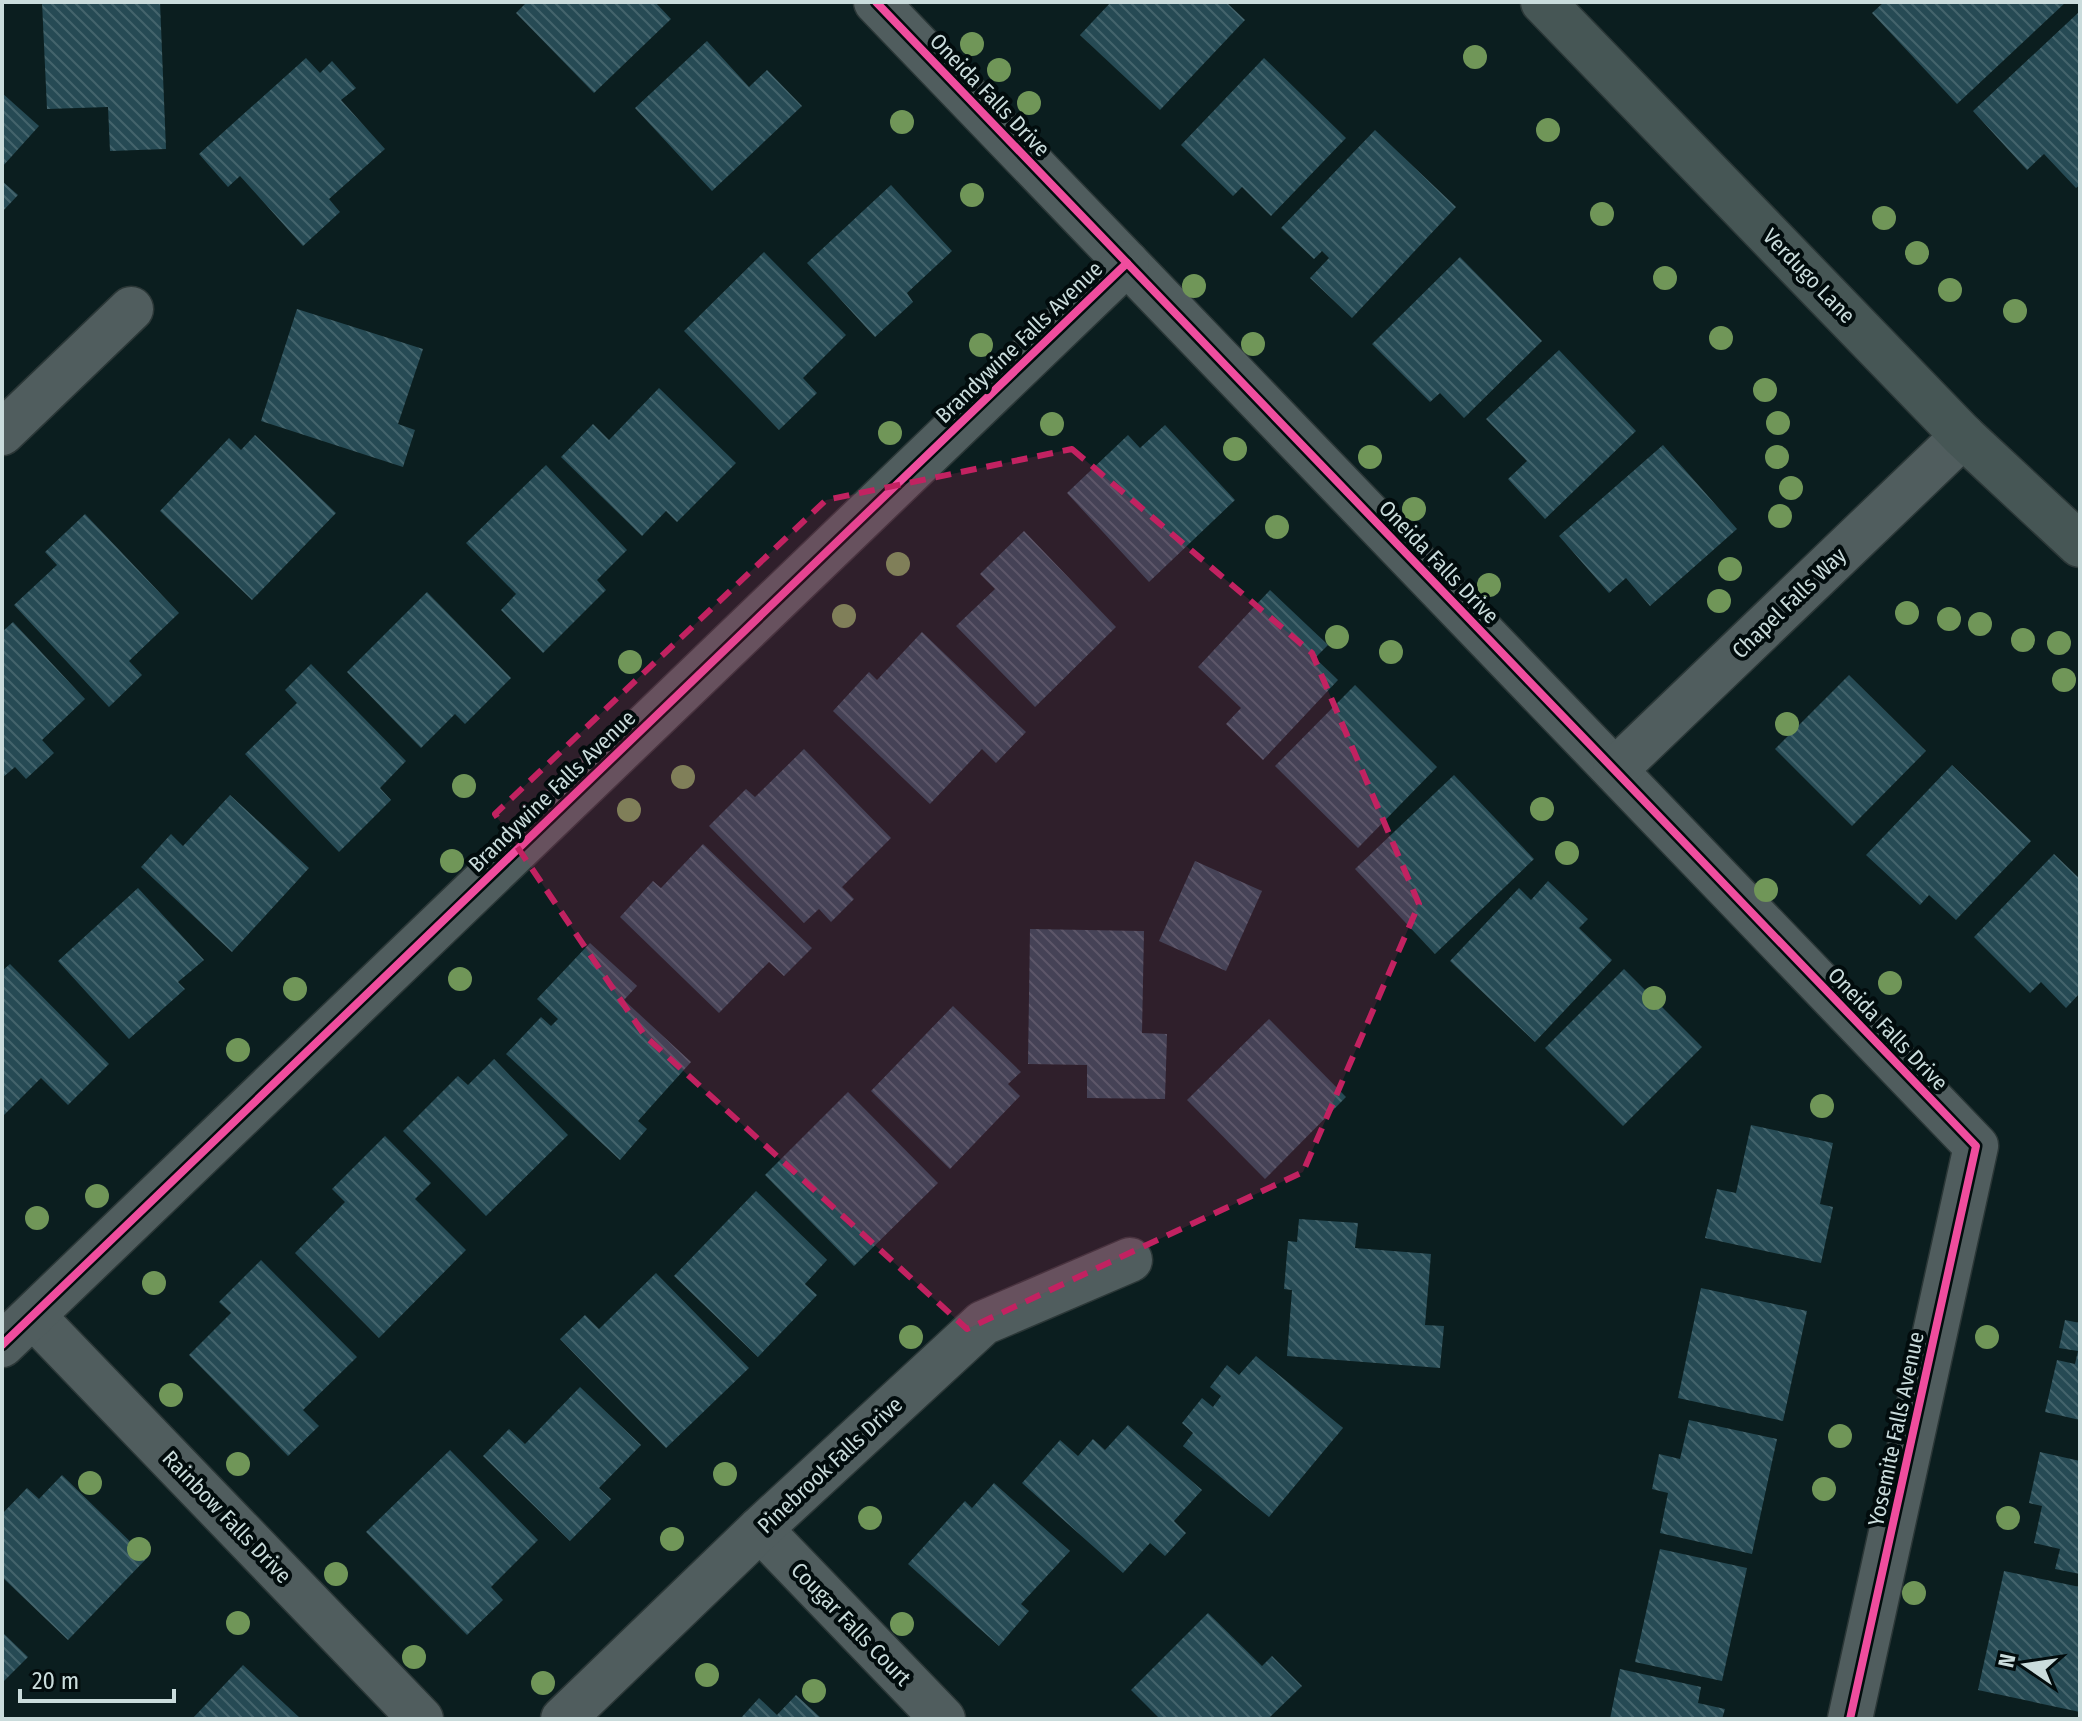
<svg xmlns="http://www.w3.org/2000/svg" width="2082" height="1721" font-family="'Fira Sans Condensed',sans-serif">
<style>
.building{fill:url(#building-back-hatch)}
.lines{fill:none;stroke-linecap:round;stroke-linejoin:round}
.street-casing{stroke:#2b3737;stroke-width:47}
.secondary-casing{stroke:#2b3737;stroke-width:47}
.street{stroke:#505d5e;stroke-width:44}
.secondary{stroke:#465655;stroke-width:44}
.cycleway-casing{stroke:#020c0d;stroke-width:13}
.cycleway{stroke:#ef4d9e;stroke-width:8}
.tree{fill:#709658}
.marked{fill:#c22261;fill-opacity:0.2;stroke:#c22261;stroke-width:6;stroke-dasharray:16 10;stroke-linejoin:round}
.labels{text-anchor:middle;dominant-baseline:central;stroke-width:8;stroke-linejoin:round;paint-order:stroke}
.street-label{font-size:22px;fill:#cadcdc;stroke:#020c0d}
</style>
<defs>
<pattern id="building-back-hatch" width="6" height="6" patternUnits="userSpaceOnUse" patternTransform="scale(2)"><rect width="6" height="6" fill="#264a54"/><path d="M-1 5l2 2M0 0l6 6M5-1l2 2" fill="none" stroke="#44646c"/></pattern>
</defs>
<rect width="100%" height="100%" fill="#0b1e1f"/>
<g class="building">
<path d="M42,2H160L166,149L110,151L108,107L47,109Z"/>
<path d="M527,2H655L671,19L594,93L516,13Z"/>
<path d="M1111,2H1226L1245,20L1160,110L1080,35Z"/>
<path d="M1884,2H2066L1957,104L1872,13Z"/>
<path d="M2079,12L2080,185L2076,188L2044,154L2027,170L1973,111Z"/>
<path d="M707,41L749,87L767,70L802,106L712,191L635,108Z"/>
<path d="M306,58L320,73L332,61L356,88L341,100L385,149L329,199L340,212L303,246L240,176L228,187L199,154Z"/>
<path d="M1264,58L1346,138L1271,216L1242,187L1233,196L1181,145Z"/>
<path d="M2,93L39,126L2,167Z"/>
<path d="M1375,130L1456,207L1352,318L1310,278L1329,258L1322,251L1314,259L1281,228Z"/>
<path d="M2,181L18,195L2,212Z"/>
<path d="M891,185L952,251L907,293L913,302L875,337L807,263Z"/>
<path d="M764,252L846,335L803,378L817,393L779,430L684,331Z"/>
<path d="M1460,257L1542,341L1464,418L1440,393L1430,402L1372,344Z"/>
<path d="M297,309L423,349L398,424L415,430L403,467L261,421Z"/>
<path d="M1559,350L1636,431L1545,519L1508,479L1527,461L1486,419Z"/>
<path d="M659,388L736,463L677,522L666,511L642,536L561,457L593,424L609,440Z"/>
<path d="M1165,425L1235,500L1149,582L1067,493L1128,435L1140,448Z"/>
<path d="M255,435L336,513L252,600L160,511L229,438L241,450Z"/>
<path d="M1663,445L1737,529L1650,606L1626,578L1609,593L1559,536Z"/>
<path d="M546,465L627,550L597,580L606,590L543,653L501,610L516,594L466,543Z"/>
<path d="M85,514L179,613L129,661L142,675L109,707L14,605L57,565L45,552Z"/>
<path d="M1024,531L1116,627L1035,707L956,626L995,589L980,574Z"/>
<path d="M1270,590L1328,645L1315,658L1338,680L1263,760L1226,724L1241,708L1198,667Z"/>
<path d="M427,592L511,678L465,724L455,714L421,748L347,672Z"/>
<path d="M13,622L85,699L42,740L54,753L26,779L15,767L2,778V632Z"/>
<path d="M922,632L1026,732L996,763L982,749L930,804L833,711L869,672L877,680Z"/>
<path d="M311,664L406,761L380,788L391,800L339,852L245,754L297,703L285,690Z"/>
<path d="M1849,675L1926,751L1852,826L1775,749Z"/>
<path d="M1355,685L1437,767L1358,848L1275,766Z"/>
<path d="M804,749L891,838L842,887L854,899L831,922L819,909L804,923L709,826L746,789L755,797Z"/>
<path d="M1952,765L2031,841L1956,920L1929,895L1920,905L1866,855Z"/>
<path d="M1454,775L1534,859L1435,954L1355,869Z"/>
<path d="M230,795L309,868L232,952L141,867L171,834L183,846Z"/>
<path d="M703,844L812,948L784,976L769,962L719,1013L620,917L653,881L661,888Z"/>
<path d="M2054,854L2080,879V993L2066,1008L2041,982L2030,993L1974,937Z"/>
<path d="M1195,861L1262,891L1226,971L1159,941Z"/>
<path d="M1548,881L1588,919L1579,928L1612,960L1535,1042L1450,961L1519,888L1531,900Z"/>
<path d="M138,888L204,960L178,982L185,989L129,1039L58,961Z"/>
<path d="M1030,929L1144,931L1142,1033L1167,1034L1165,1099L1087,1098V1065L1028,1064Z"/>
<path d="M590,943L637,986L624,1000L691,1062L638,1121L647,1129L620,1160L506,1054L541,1017L551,1026L558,1019L537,999Z"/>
<path d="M10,964L109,1064L68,1105L41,1078L2,1117V971Z"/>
<path d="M1624,969L1702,1047L1623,1126L1545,1048Z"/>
<path d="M953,1006L1021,1072L1008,1084L1020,1096L950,1169L871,1091Z"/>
<path d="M1269,1019L1346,1097L1265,1179L1187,1100Z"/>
<path d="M494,1059L568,1135L486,1216L403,1131L458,1076L468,1085Z"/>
<path d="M848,1092L938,1183L854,1266L765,1175Z"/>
<path d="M1751,1125L1833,1143L1820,1204L1833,1207L1821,1263L1705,1238L1717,1189L1736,1193Z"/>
<path d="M385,1136L431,1183L415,1199L466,1250L379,1338L295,1253L345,1202L332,1189Z"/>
<path d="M756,1191L827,1260L805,1284L817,1295L758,1357L674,1276Z"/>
<path d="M1299,1219L1358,1223L1355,1248L1431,1254L1425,1325L1444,1326L1440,1368L1287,1356L1292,1290L1284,1289L1288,1241L1297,1242Z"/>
<path d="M261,1260L357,1357L303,1410L319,1426L288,1456L189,1355L231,1313L219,1302Z"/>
<path d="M656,1273L749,1368L666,1448L560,1339L585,1315L599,1329Z"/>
<path d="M1701,1288L1807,1311L1783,1421L1678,1398Z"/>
<path d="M2065,1320L2080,1323V1420L2045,1412L2057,1360L2075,1364L2078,1351L2059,1348Z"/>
<path d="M1256,1356L1343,1428L1269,1517L1183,1446L1193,1433L1182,1423L1202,1398L1213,1407L1221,1396L1210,1387L1227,1365L1239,1375Z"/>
<path d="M580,1387L641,1445L599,1488L611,1499L570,1541L483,1456L509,1429L525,1444Z"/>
<path d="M1689,1420L1777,1439L1752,1554L1660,1533L1668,1493L1652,1489L1659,1454L1680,1459Z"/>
<path d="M1128,1425L1202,1490L1174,1521L1186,1533L1165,1556L1150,1543L1123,1573L1022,1483L1060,1440L1078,1456L1093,1439L1105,1450Z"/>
<path d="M450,1450L538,1540L491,1587L503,1600L467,1635L366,1532Z"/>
<path d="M2040,1452L2080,1461V1574L2055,1569L2060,1549L2034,1543L2042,1506L2029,1503Z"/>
<path d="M62,1475L147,1558L68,1640L2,1577V1514L27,1488L39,1499Z"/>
<path d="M994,1483L1070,1551L1021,1604L1029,1611L999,1646L908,1564L965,1501L972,1508Z"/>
<path d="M1660,1549L1747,1568L1722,1681L1635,1662Z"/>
<path d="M2004,1571L2080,1587V1712L1978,1690Z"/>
<path d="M1208,1613L1262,1666L1272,1656L1302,1686L1268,1719H1160L1131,1690Z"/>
<path d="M2,1632L28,1657L2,1683Z"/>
<path d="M243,1665L301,1719H192Z"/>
<path d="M1620,1669L1701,1687L1698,1703L1725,1709L1722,1719H1610Z"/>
<path d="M796,1695L822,1719H740L759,1698L777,1715Z"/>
</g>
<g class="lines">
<defs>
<g id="street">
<path d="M876,2L1976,1146L1850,1719"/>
<path d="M2,433L131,309"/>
<path d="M1615,770L1963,436"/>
<path d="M33,1316L421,1719"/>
<path d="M2,1345L1127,263"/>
<path d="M760,1529L943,1719"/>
<path d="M563,1719L760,1529L983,1323L1130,1260"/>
</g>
<path id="secondary" d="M1543,2L1963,436L2080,545"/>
</defs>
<use href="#street" class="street-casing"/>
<use href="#secondary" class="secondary-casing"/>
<use href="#street" class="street"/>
<use href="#secondary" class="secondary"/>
<defs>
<g id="cycleway">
<path d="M876,2L1976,1146L1850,1719"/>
<path d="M2,1345L1127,263"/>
</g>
</defs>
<use href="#cycleway" class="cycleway-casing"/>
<use href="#cycleway" class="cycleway"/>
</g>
<g class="tree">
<circle cx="972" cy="44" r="12"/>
<circle cx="1475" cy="57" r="12"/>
<circle cx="999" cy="70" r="12"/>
<circle cx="1029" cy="103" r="12"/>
<circle cx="902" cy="122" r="12"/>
<circle cx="1548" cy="130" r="12"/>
<circle cx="972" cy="195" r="12"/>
<circle cx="1602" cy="214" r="12"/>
<circle cx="1884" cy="218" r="12"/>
<circle cx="1917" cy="253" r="12"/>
<circle cx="1665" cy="278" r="12"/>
<circle cx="1194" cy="286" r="12"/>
<circle cx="1950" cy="290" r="12"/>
<circle cx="2015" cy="311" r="12"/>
<circle cx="1721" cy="338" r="12"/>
<circle cx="1253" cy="344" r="12"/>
<circle cx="981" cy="345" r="12"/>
<circle cx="1765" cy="390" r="12"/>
<circle cx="1778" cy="423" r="12"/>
<circle cx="1052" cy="424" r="12"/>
<circle cx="890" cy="433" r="12"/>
<circle cx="1235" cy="449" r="12"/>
<circle cx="1370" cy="457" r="12"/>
<circle cx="1777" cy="457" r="12"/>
<circle cx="1791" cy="488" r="12"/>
<circle cx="1414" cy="509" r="12"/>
<circle cx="1780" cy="516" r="12"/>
<circle cx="1277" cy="527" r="12"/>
<circle cx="898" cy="564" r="12"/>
<circle cx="1730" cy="569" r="12"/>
<circle cx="1489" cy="585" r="12"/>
<circle cx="1719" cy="601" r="12"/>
<circle cx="1907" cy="613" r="12"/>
<circle cx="844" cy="616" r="12"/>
<circle cx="1949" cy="619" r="12"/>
<circle cx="1980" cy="624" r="12"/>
<circle cx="1337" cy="637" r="12"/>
<circle cx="2023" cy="640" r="12"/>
<circle cx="2059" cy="643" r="12"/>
<circle cx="1391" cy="652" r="12"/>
<circle cx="630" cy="662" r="12"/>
<circle cx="2064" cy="680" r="12"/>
<circle cx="1787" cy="724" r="12"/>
<circle cx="683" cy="777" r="12"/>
<circle cx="464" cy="786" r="12"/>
<circle cx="1542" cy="809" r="12"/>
<circle cx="629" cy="810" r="12"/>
<circle cx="1567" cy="853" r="12"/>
<circle cx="452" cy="861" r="12"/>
<circle cx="1766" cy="890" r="12"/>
<circle cx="460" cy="979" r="12"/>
<circle cx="1890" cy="983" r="12"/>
<circle cx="295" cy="989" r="12"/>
<circle cx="1654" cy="998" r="12"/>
<circle cx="238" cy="1050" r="12"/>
<circle cx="1822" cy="1106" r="12"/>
<circle cx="97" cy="1196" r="12"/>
<circle cx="37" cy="1218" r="12"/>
<circle cx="154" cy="1283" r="12"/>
<circle cx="911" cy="1337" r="12"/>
<circle cx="1987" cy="1337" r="12"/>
<circle cx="171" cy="1395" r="12"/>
<circle cx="1840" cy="1436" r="12"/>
<circle cx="238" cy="1464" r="12"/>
<circle cx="725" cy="1474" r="12"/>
<circle cx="90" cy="1483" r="12"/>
<circle cx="1824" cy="1489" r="12"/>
<circle cx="870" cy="1518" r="12"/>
<circle cx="2008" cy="1518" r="12"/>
<circle cx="672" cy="1539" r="12"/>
<circle cx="139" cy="1549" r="12"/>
<circle cx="336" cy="1574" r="12"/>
<circle cx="1914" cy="1593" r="12"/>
<circle cx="238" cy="1623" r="12"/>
<circle cx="902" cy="1624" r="12"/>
<circle cx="414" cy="1657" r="12"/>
<circle cx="707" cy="1675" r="12"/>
<circle cx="543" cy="1683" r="12"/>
<circle cx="814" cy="1691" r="12"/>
</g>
<path class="marked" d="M1072,449L1312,653L1419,904L1303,1172L967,1329L645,1036L495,814L826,500Z"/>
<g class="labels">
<g class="street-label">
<text transform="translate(990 95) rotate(46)">Oneida Falls Drive</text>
<text transform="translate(1809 276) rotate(46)">Verdugo Lane</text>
<text transform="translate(1019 342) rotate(-44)">Brandywine Falls Avenue</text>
<text transform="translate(1439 562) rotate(46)">Oneida Falls Drive</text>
<text transform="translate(1789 603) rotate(-44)">Chapel Falls Way</text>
<text transform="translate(552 791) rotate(-44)">Brandywine Falls Avenue</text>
<text transform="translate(1888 1029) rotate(46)">Oneida Falls Drive</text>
<text transform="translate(1896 1429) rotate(-78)">Yosemite Falls Avenue</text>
<text transform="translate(830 1465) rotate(-43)">Pinebrook Falls Drive</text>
<text transform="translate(227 1517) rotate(46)">Rainbow Falls Drive</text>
<text transform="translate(851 1624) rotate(46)">Cougar Falls Court</text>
</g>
</g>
<rect width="2082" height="1721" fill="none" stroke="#cadcdc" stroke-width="8"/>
<g transform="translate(2026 1665) rotate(283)" stroke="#020c0d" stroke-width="6" paint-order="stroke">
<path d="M0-6L14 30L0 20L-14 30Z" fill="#cadcdc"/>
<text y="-12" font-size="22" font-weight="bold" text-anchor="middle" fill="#cadcdc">N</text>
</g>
<path d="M20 1689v12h154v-12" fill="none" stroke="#cadcdc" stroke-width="4"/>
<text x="32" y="1689" font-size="24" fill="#cadcdc" stroke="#020c0d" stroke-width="6" paint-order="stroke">20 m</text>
</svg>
